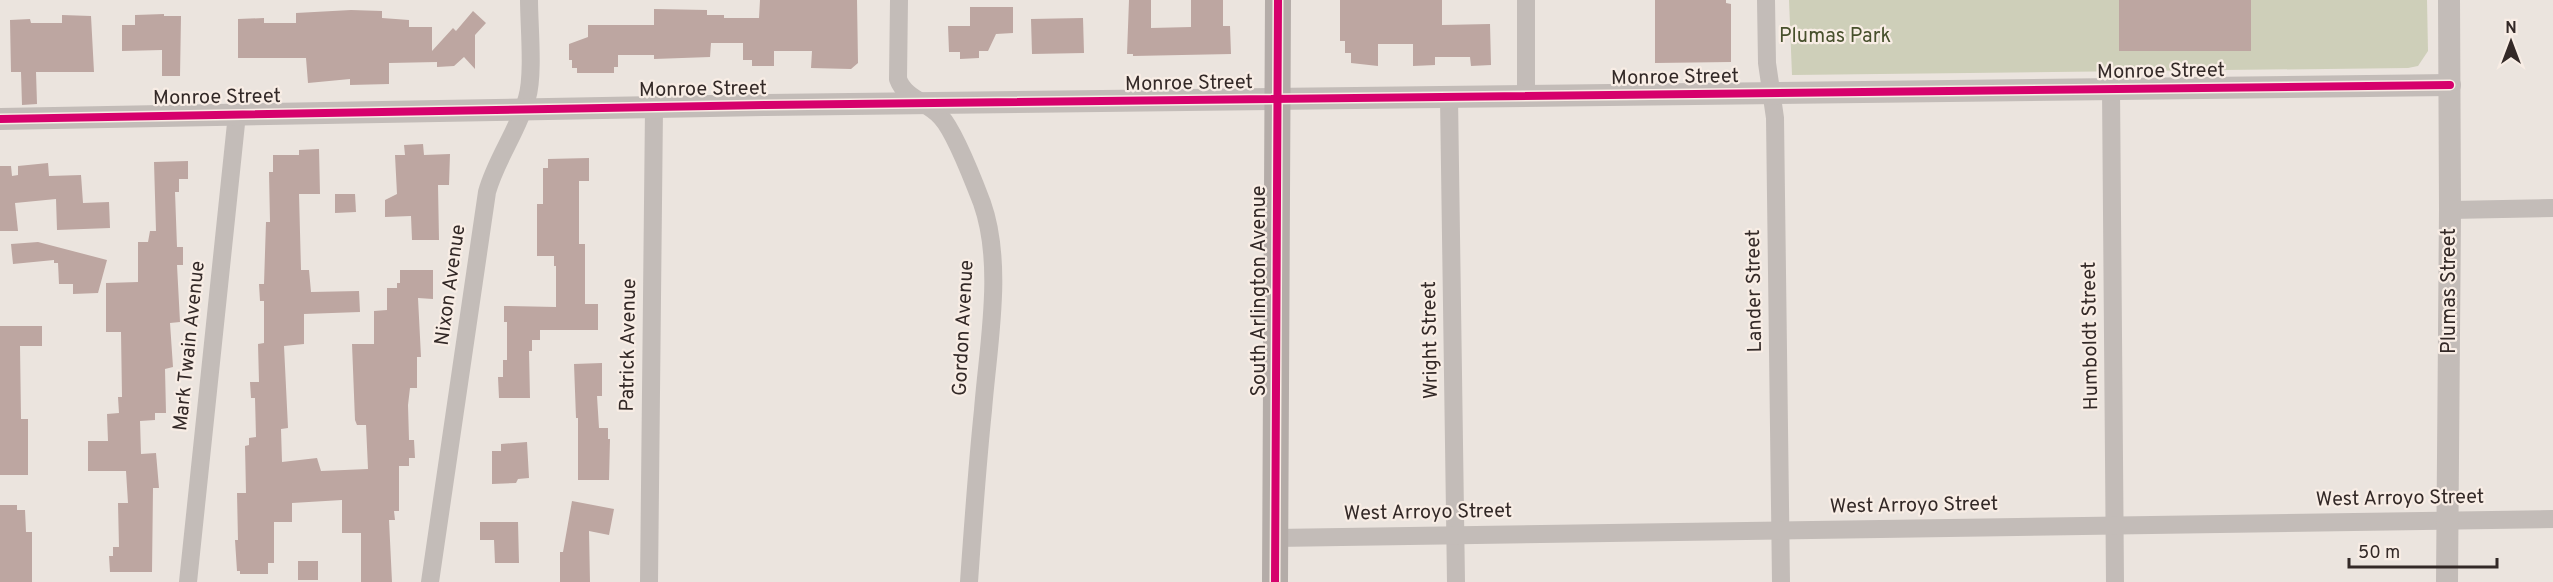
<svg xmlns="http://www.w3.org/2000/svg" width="2553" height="582" font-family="Overpass,sans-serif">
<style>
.green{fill:#cecfb9}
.building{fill:#bda6a1}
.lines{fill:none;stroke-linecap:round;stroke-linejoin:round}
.minor{stroke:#c3bcb8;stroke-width:18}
.tertiary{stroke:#c3bcb8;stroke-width:22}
.secondary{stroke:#b4aca8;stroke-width:26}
.cycleway-casing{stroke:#f8ede5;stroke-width:11}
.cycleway{stroke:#d6006c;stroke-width:8}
.labels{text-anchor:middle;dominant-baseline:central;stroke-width:4.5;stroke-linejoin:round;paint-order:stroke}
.park-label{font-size:20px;fill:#47502c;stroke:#f8ede5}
.street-label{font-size:20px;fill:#332927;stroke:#f8ede5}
</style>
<rect width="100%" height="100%" fill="#ebe4de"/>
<path class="green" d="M1789,0H2427L2428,51L2418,66L2408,68L1792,75Z"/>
<g class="building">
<path d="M760,0H857L858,63L851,69L811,68L812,51H774V66H752V60H743V43H711L710,57L654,59V55H618V67H614V73H577V68H572V60H569V44L588,37V25H654V9L707,10V15H724V18H759Z"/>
<path d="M1129,0H1151V28L1191,27V0H1223V26H1230L1231,54L1133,56V54H1127Z"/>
<path d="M1340,0H1442V25L1490,24L1491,65L1471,66L1470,57H1435V65L1413,66V44H1378V66L1351,63V53H1345V41H1340Z"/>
<path d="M1655,0H1726V3L1731,4V62L1655,63Z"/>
<rect x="2119" y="0" width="132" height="51"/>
<path d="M970,7H1013V33L996,34L988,51H979V58L960,59V52H949L948,26H970Z"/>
<path d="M351,10L382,11V18L409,20V27H432V51L453,28L456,31L473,11L486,23L475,35V69L464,57L454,66L437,67V62L389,63V84L350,85V79L308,83L306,58H238V19L264,18V23H296V13Z"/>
<path d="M164,14V16H181L180,76H162V50L122,51V25H135V15Z"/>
<path d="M62,15L91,16L94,72H36L37,104L22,105L21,72H11L10,20L30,19L31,23H62Z"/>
<path d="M1083,18L1084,53L1032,54L1031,19Z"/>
<path d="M423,144L424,155L450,154L449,185H438L439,240H412L411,216L385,217V200L397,194L395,155H405L404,145Z"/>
<path d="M319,149L320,194H299L301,270H309L311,292L359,291L360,312L304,314V344L284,346L288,428L281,429L282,462L317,458L321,471L368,469L366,425H357L355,420L352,344H374V311L387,310V288H397V283H400V270H433V299L418,298L421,357H417V388H410L408,405L409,440H414L415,458H409V466H399V511H394L395,520H389L392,582H361V533H342V500L292,503V522H274V563H268V574H240V571H237L235,540H238L237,493H246L245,446L249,445V438L256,437L255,398H251L250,382H259L258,344L264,343V301H260L259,284H264L266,222H270L269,172H273V155H299V150Z"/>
<path d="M589,158V181H579V244H585V304H598V330H540V340H532V351H529L530,398H499L498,377H503V360H507V322H504V306L556,307V266H554V256H537V204H543V168H548V159Z"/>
<path d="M188,161V179H179V192H175L177,247H183V265H177L180,322L170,323L173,367L165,369L166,413H155V420L140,421L141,454L156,453L159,488H153L152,572H110L109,556H113V547H119L118,503H128L126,471H88V441H108L107,414L119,413L118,397H122L121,332H106V283L138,282V242H148L150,231H156L154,162Z"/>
<path d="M48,163L49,176L81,175L83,203L109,202L110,228L57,230L56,199L15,203L18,231H0V166H11L12,176L18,175V166Z"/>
<path d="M335,194H355L356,212L335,213Z"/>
<path d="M38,242L107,260L98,293L73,294V284H59L58,263H54V260L13,264L11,244Z"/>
<path d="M0,326H42V346H20L21,419H28V475H0Z"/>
<path d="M602,363V396H597L599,428H608V439H610L609,480H578V418H576L574,364Z"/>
<path d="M527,442L529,478L518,479L516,483L492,484V451H501V444Z"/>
<path d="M572,501L614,509L609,535L589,531L590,582H560V552H563Z"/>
<path d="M0,505H17V510H25L26,532H32V582H0Z"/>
<path d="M480,522H518L519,563H495L494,540H480Z"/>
<rect x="298" y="561" width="20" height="19"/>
</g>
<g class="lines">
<g class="minor">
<path d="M899,0L898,79C905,99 928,102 941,117C955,132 974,182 982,203C1004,265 988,345 983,410C977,467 973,525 969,582"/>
<path d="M1526,0V96"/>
<path d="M1766,0L1767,63L1775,118L1781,582"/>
<path d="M2111,89L2115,582"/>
<path d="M1449,97L1456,582"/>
<path d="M2450,210L2553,208"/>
<path d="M1275,538L2553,519"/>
<path d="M188,582L237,114"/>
<path d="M430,582L487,192C496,159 518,131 527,98C534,75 529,25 529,0"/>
<path d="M649,582L654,108"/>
</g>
<g class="tertiary">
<path d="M0,119L766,105L2450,85"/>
<path d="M2447,582L2450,210L2449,0"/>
</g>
<path class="secondary" d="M1275,582L1278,0"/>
<defs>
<g id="cycleway">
<path d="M0,119L766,105L2450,85"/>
<path d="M1275,582L1278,0"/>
</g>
</defs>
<use href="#cycleway" class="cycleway-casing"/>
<use href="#cycleway" class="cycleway"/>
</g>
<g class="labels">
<g class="park-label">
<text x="1835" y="37">Plumas Park</text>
</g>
<g class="street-label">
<text transform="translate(2161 72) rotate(-1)">Monroe Street</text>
<text transform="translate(1675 78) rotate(-1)">Monroe Street</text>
<text transform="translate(1189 84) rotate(-1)">Monroe Street</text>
<text transform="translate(703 90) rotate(-1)">Monroe Street</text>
<text transform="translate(217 98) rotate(-1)">Monroe Street</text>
<text transform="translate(451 285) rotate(-82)">Nixon Avenue</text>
<text transform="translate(1260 291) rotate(-90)">South Arlington Avenue</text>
<text transform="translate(1755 291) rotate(-91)">Lander Street</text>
<text transform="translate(2450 291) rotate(-90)">Plumas Street</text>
<text transform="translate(964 328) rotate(-87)">Gordon Avenue</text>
<text transform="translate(2091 336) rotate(-91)">Humboldt Street</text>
<text transform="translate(1431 340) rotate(-91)">Wright Street</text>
<text transform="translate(629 345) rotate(-89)">Patrick Avenue</text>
<text transform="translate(190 346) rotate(-84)">Mark Twain Avenue</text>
<text transform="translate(2400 499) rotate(-1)">West Arroyo Street</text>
<text transform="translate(1914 506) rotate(-1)">West Arroyo Street</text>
<text transform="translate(1428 513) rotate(-1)">West Arroyo Street</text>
</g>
</g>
<g transform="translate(2511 42)" stroke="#f8ede5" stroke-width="4.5" paint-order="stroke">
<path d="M0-4.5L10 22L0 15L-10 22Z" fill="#332927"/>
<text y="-9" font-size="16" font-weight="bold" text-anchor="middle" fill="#332927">N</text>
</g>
<path d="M2349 558v9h148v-9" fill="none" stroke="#332927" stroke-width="3"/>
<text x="2358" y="558" font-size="18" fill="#332927" stroke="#f8ede5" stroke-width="4.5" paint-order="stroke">50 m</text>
</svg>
